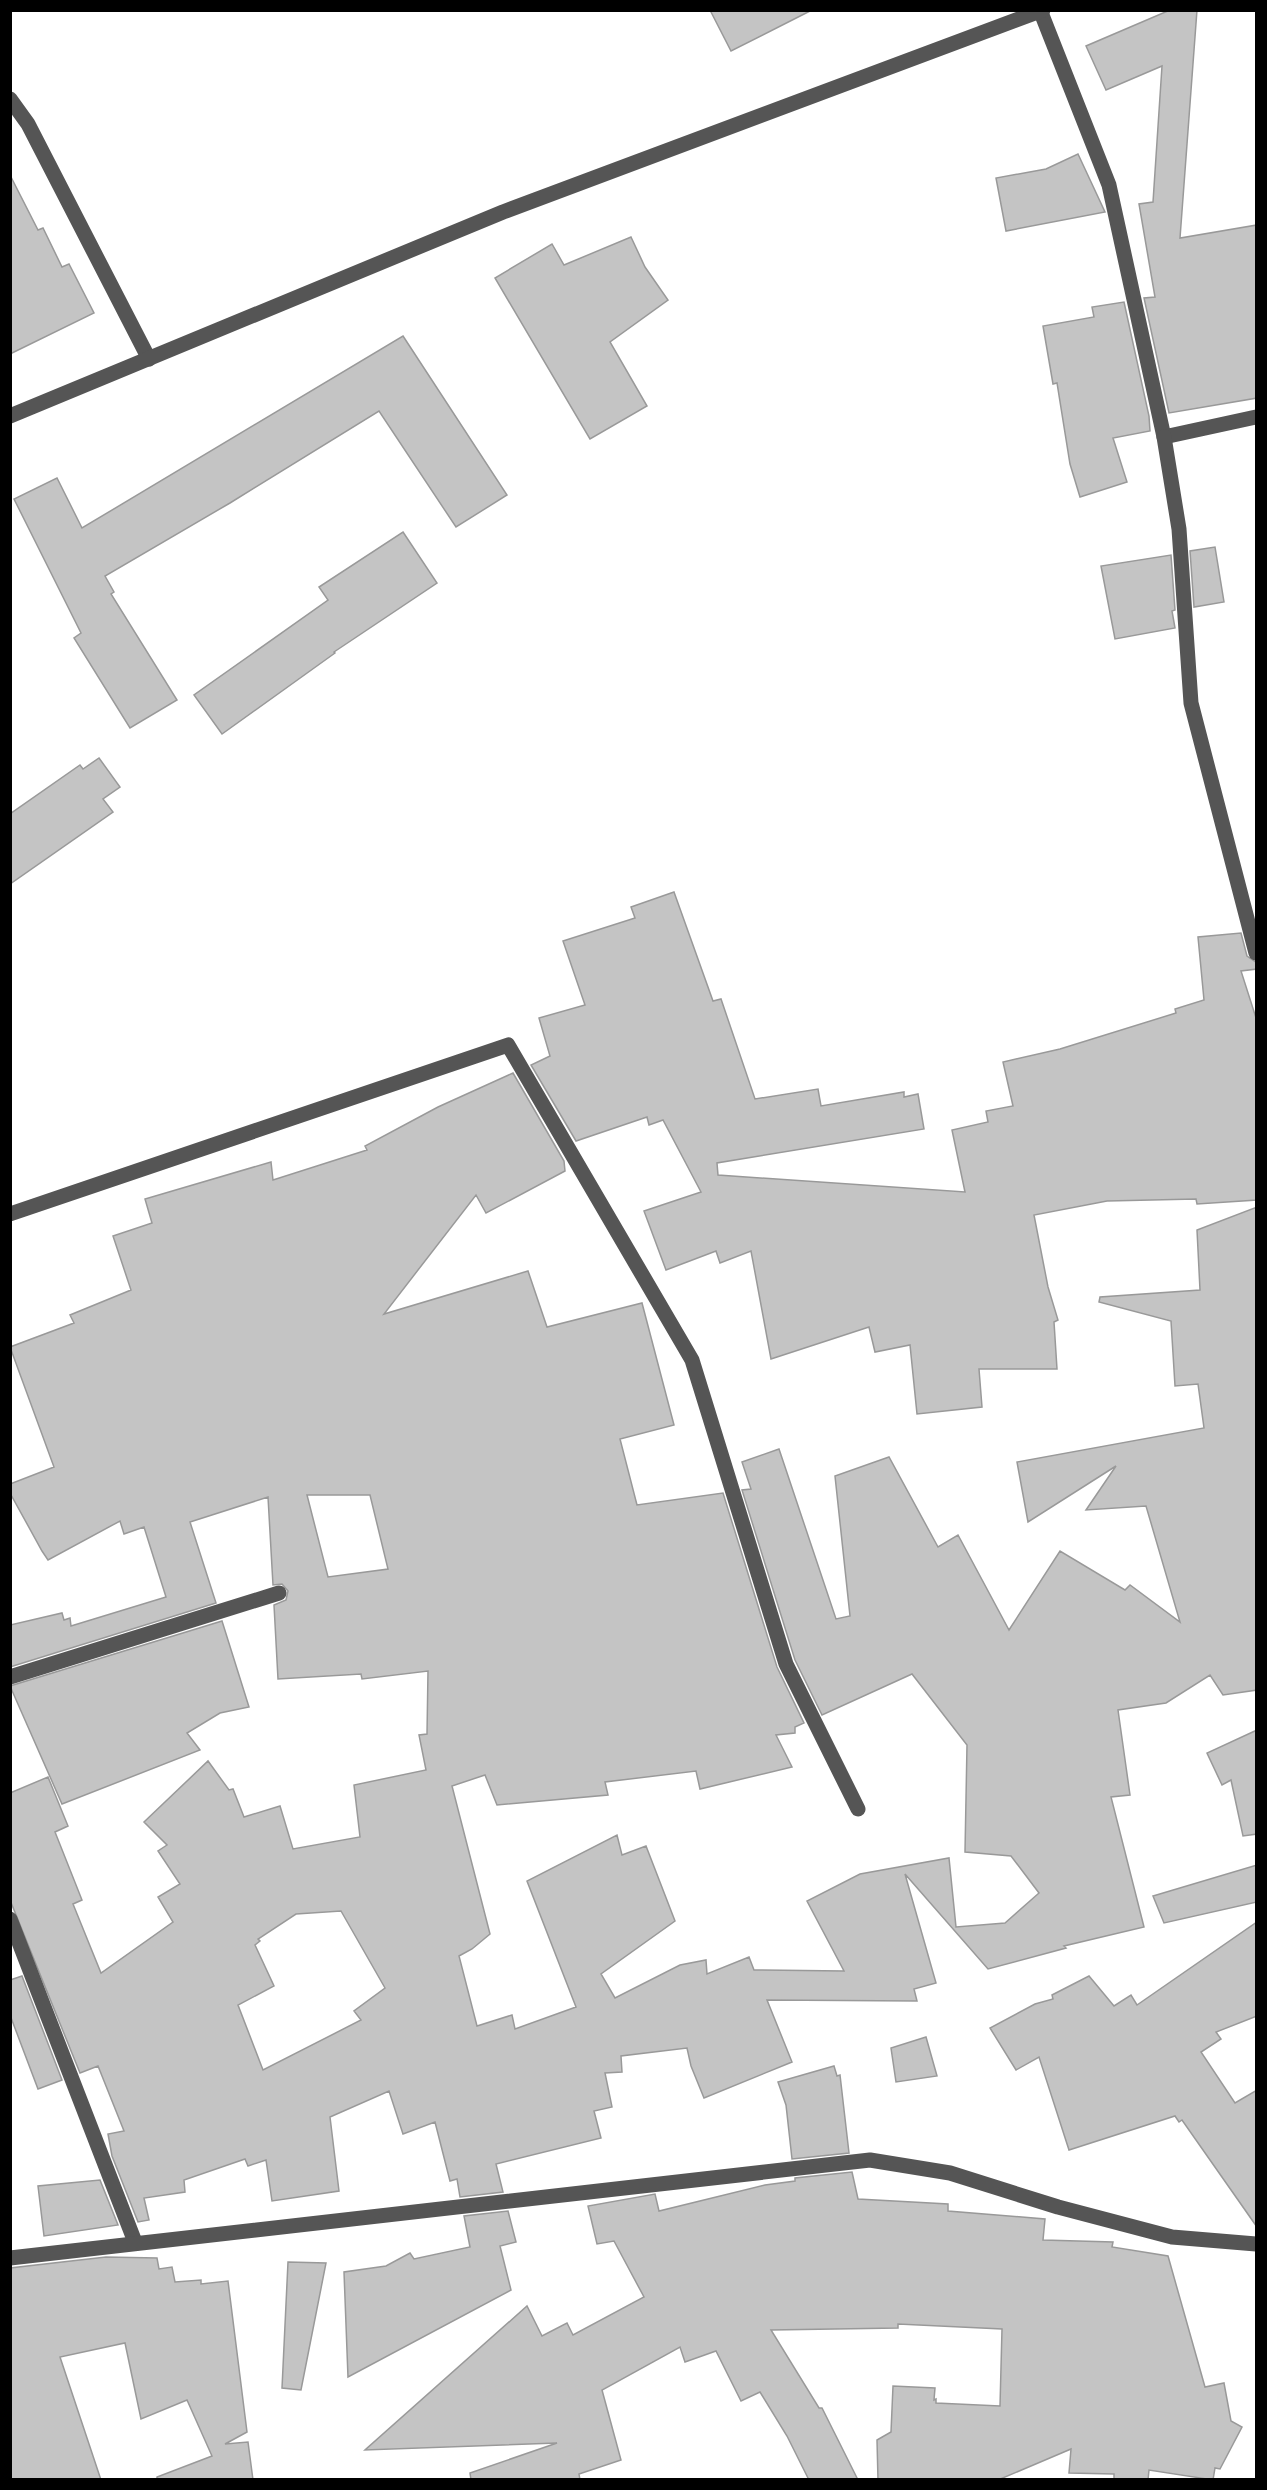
<svg xmlns="http://www.w3.org/2000/svg" width="1267" height="2490" font-family="Raleway,sans-serif">
<style>
.building{fill:#c4c4c4;stroke:#999;stroke-width:1.5;fill-rule:evenodd}
.lines{fill:none;stroke-linecap:round;stroke-linejoin:round}
.minor{stroke:#555;stroke-width:15}
</style>
<rect width="100%" height="100%" fill="#fff"/>
<g class="building">
<path d="M710,10H812L731,51Z"/>
<path d="M1170,10H1197L1180,238L1257,225V398L1169,413L1144,298L1155,297L1139,204L1153,202L1162,66L1106,90L1086,46Z"/>
<path d="M1078,154L1105,212L1006,231L996,178L1046,169Z"/>
<path d="M10,175L38,230L43,228L62,267L69,264L94,313L10,354Z"/>
<path d="M631,237L645,267L668,300L610,342L647,406L590,439L495,278L552,244L564,265Z"/>
<path d="M1124,302L1149,416L1150,431L1113,438L1127,482L1080,497L1070,464L1057,383L1053,384L1043,326L1094,317L1092,307Z"/>
<path d="M403,336L507,495L456,527L379,411L230,503L105,576L114,592L111,594L177,700L130,728L74,638L81,633L14,499L57,478L82,528Z"/>
<path d="M403,532L437,583L334,652L335,653L222,734L194,695L328,600L319,587Z"/>
<path d="M1215,547L1224,602L1194,607L1190,551Z"/>
<path d="M1171,555L1175,610L1172,611L1175,628L1115,639L1101,566Z"/>
<path d="M99,758L120,787L103,799L113,812L10,884V814L80,765L83,769Z"/>
<path d="M674,892L713,1001L721,999L755,1099L818,1089L821,1106L904,1092V1097L918,1094L924,1129L717,1163L718,1175L965,1192L952,1130L988,1122L986,1111L1013,1106L1003,1062L1060,1049L1176,1013L1175,1009L1204,1000L1198,937L1241,933L1247,956L1257,963V969L1241,971L1257,1021V1200L1197,1204L1196,1199L1107,1201L1034,1215L1048,1287L1058,1320L1054,1322L1057,1369H979L982,1407L917,1414L910,1345L875,1352L869,1327L771,1359L751,1251L720,1263L716,1251L666,1270L644,1211L701,1192L663,1120L649,1125L647,1117L576,1141L531,1065L550,1056L539,1018L585,1005L563,941L635,918L631,907Z"/>
<path d="M513,1073L564,1161L565,1171L486,1213L476,1195L384,1314L528,1271L547,1327L642,1303L674,1425L620,1439L637,1505L723,1493L777,1667L804,1723L795,1727V1733L776,1735L792,1767L700,1789L696,1771L605,1782L608,1795L497,1805L485,1775L452,1786L490,1934L472,1949L459,1956L477,2026L512,2015L515,2029L576,2007L527,1881L617,1835L622,1855L646,1846L675,1921L601,1974L615,1998L680,1965L706,1960L707,1974L749,1957L754,1970L844,1971L807,1901L860,1874L949,1858L956,1927L1005,1923L1039,1893L1011,1856L965,1852L967,1745L912,1674L822,1715L795,1660L742,1490L751,1489L742,1462L779,1449L836,1619L850,1616L835,1476L889,1457L938,1547L958,1535L1009,1630L1060,1551L1125,1590L1130,1585L1180,1622L1146,1506L1086,1510L1116,1466L1028,1522L1017,1462L1204,1428L1198,1384L1175,1386L1171,1321L1099,1302L1100,1297L1200,1290L1197,1230L1257,1207V1690L1223,1695L1210,1675L1166,1703L1118,1710L1130,1795L1111,1797L1144,1927L1064,1946L1066,1948L988,1969L905,1874L936,1983L914,1989L917,2001L767,2000L792,2062L704,2098L691,2066L687,2048L621,2056L622,2072L605,2073L612,2107L594,2111L601,2138L496,2164L503,2192L460,2197L457,2179L450,2181L435,2122L403,2134L389,2091L330,2117L339,2191L272,2201L266,2160L248,2166L245,2159L184,2180L185,2192L144,2198L149,2220L138,2222L112,2156L108,2134L124,2131L98,2066L80,2073L10,1900V1793L48,1777L68,1826L55,1832L82,1900L73,1904L101,1973L173,1922L158,1897L180,1884L158,1851L167,1845L144,1822L208,1761L229,1790L233,1789L244,1817L280,1806L293,1849L360,1837L354,1785L426,1770L419,1735L427,1734L428,1671L362,1679L361,1674L278,1679L274,1605L286,1600L288,1591L282,1584L273,1585L268,1497L190,1522L216,1603L10,1667V1625L62,1613L64,1620L70,1618L71,1626L166,1597L144,1527L124,1534L120,1521L48,1560L42,1551L10,1493V1484L54,1467L10,1347L74,1323L70,1315L131,1290L113,1236L152,1223L145,1199L271,1162L273,1180L367,1150L365,1146L438,1107ZM307,1495H370L388,1569L328,1577ZM341,1911L385,1988L354,2011L361,2020L263,2070L238,2005L274,1986L255,1945L260,1941L258,1939L296,1914Z"/>
<path d="M222,1621L249,1707L220,1713L187,1733L200,1750L62,1804L10,1686Z"/>
<path d="M1257,1730V1834L1243,1836L1231,1780L1222,1785L1207,1753Z"/>
<path d="M1257,1865V1902L1164,1923L1153,1896Z"/>
<path d="M1257,1922V2016L1216,2032L1221,2039L1201,2052L1235,2103L1257,2090V2227L1182,2120L1179,2122L1175,2116L1069,2150L1039,2057L1016,2070L990,2028L1035,2004L1053,1999L1052,1995L1089,1976L1114,2006L1131,1995L1137,2005Z"/>
<path d="M22,1976L62,2080L38,2089L10,2015V1980Z"/>
<path d="M926,2037L937,2076L896,2082L891,2048Z"/>
<path d="M834,2066L837,2076L840,2075L849,2153L792,2159L786,2105L778,2082Z"/>
<path d="M852,2172L858,2199L948,2204V2211L1045,2219L1043,2240L1113,2242L1112,2247L1168,2256L1205,2387L1224,2383L1231,2421L1242,2427L1220,2469L1215,2468L1213,2480L1149,2470L1148,2480H1114V2474L1069,2473L1071,2449L998,2480H878L877,2440L891,2432L893,2386L935,2388L934,2400L936,2399V2403L1000,2406L1002,2329L898,2324V2328L771,2330L819,2408H822L858,2480H809L787,2436L760,2392L741,2401L716,2351L685,2362L680,2347L602,2390L621,2460L579,2474L580,2480H471L470,2473L557,2443L365,2450L527,2306L542,2336L567,2323L573,2335L644,2297L614,2241L597,2244L588,2206L655,2194L659,2211L765,2185L795,2181V2178Z"/>
<path d="M100,2180L118,2225L44,2236L38,2186Z"/>
<path d="M508,2211L516,2242L500,2246L511,2290L348,2377L344,2272L386,2266L410,2253L414,2259L470,2247L464,2216Z"/>
<path d="M106,2257L157,2258L159,2269L172,2267L175,2282L201,2280V2284L228,2281L247,2432L225,2444L248,2442L253,2480H157V2477L212,2456L187,2400L141,2419L125,2343L60,2357L101,2480H10V2268Z"/>
<path d="M288,2262L326,2263L301,2390L282,2388Z"/>
</g>
<g class="lines">
<g class="minor">
<path d="M1040,10L1109,185L1164,437L1256,417"/>
<path d="M10,99L28,124L149,359"/>
<path d="M10,416L503,212L1043,10"/>
<path d="M1164,437L1179,529L1191,703L1256,953"/>
<path d="M10,1214L508,1045L692,1360L786,1664L858,1809"/>
<path d="M10,1677L279,1593"/>
<path d="M10,1919L135,2242"/>
<path d="M10,2258L870,2160L950,2173L1058,2207L1172,2237L1256,2244"/>
</g>
</g>
<rect width="1267" height="2490" fill="none" stroke="#000000" stroke-width="24"/>
</svg>
